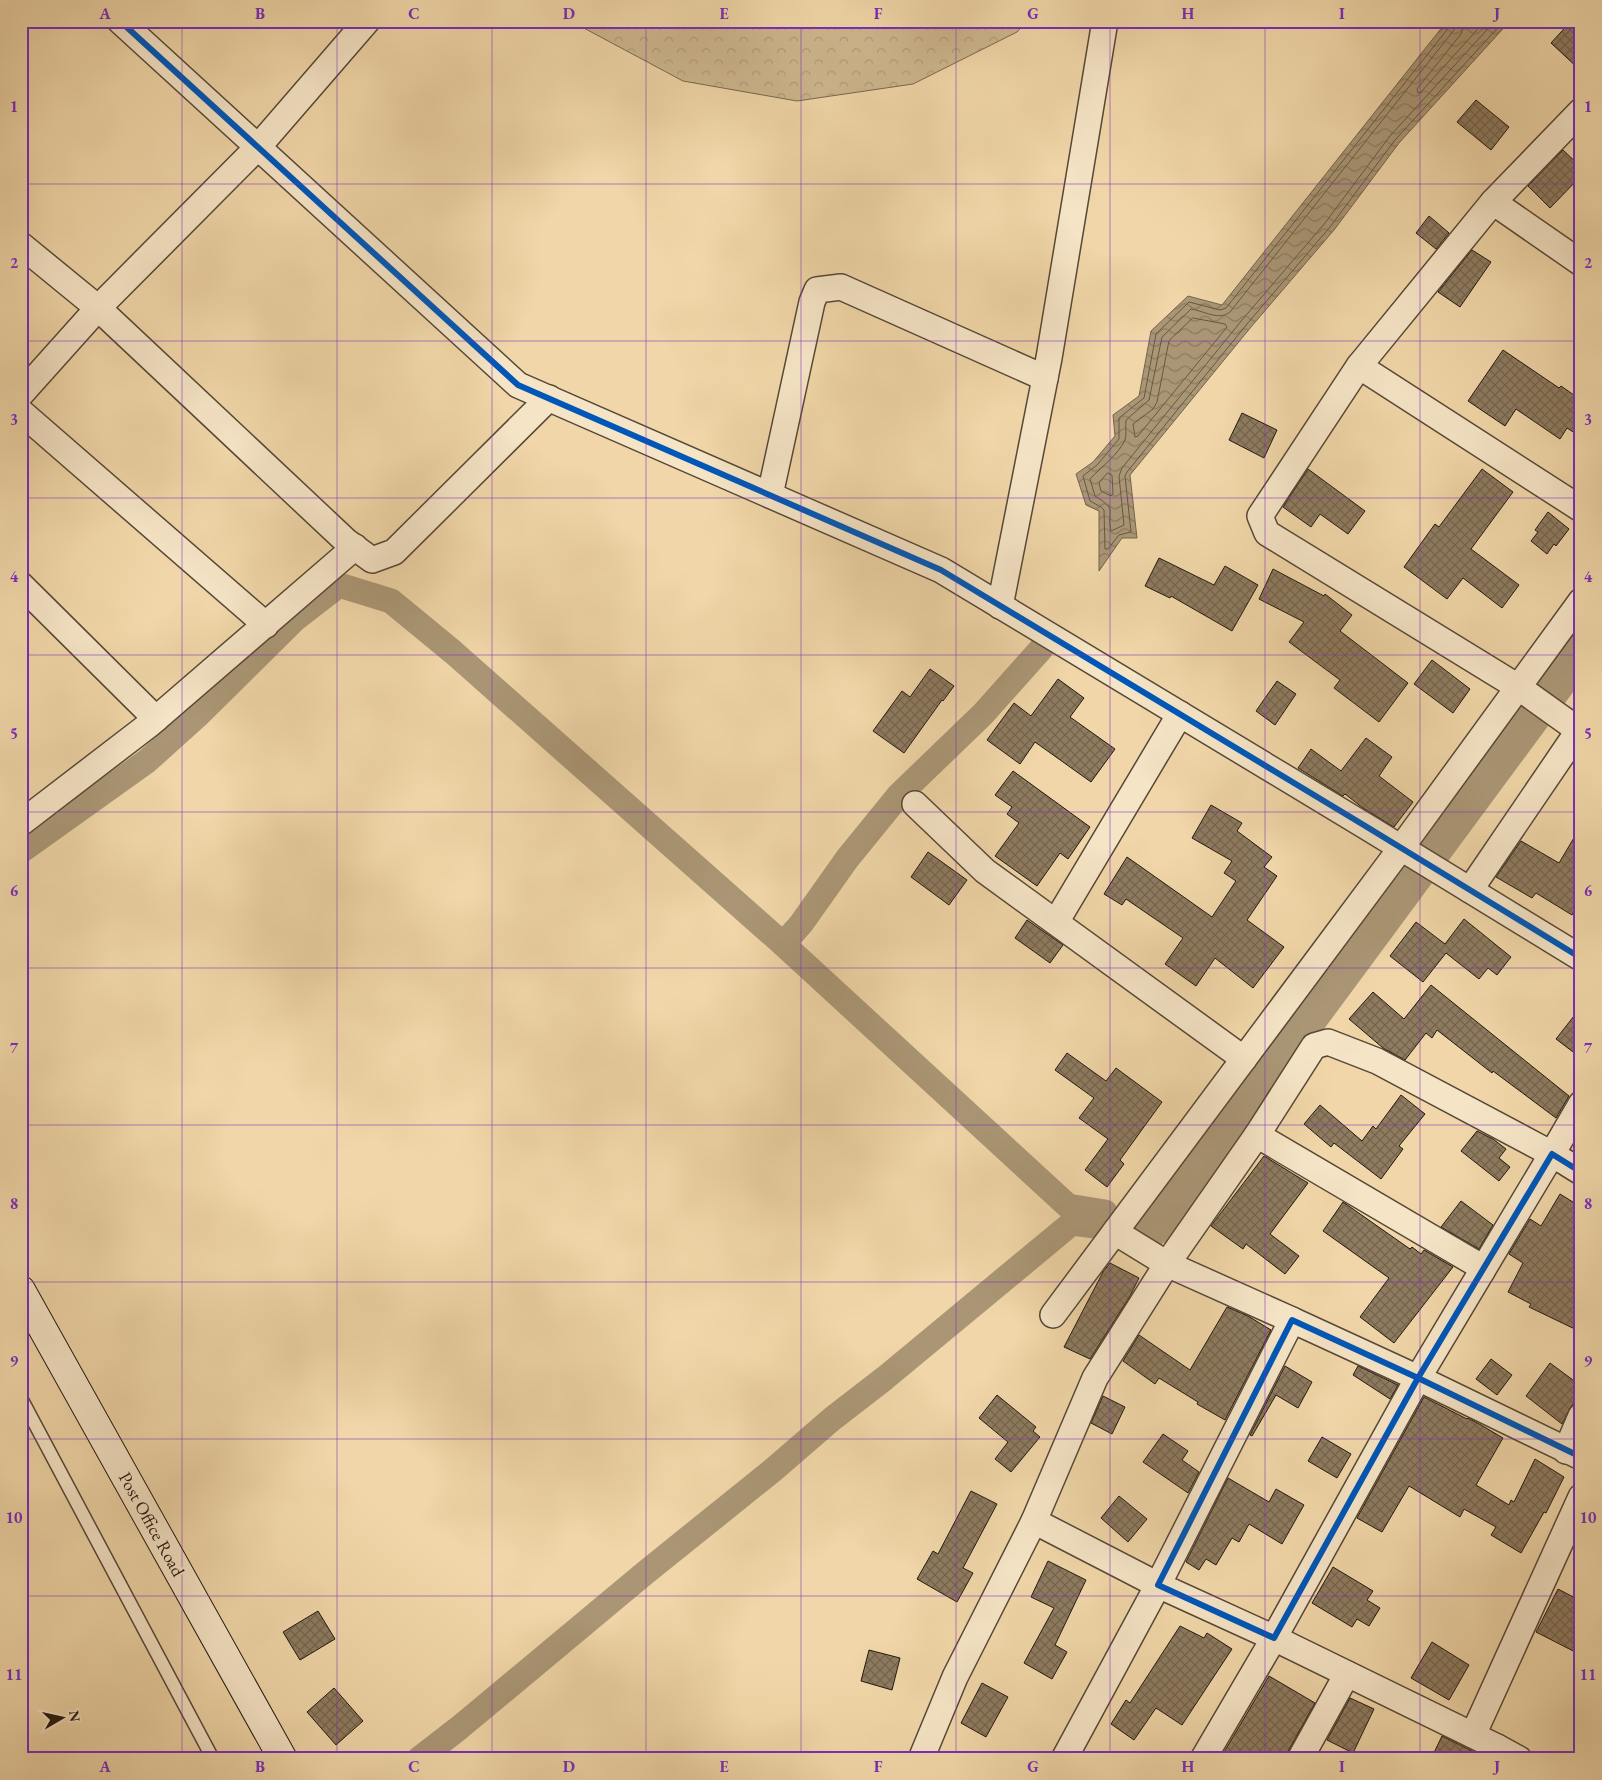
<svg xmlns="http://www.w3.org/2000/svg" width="1602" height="1780" font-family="'EB Garamond',serif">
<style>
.park{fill:url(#park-crowns);stroke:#786850}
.water{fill:url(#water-waves);stroke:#74644d}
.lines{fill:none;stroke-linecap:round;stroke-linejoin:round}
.shore{stroke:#665843;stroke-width:1}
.canal{stroke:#aa9675;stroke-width:25}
.river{stroke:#aa9675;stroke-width:42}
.building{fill:url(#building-cross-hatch);stroke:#231911}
.lane-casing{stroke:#564837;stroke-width:15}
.street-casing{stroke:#564837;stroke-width:28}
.secondary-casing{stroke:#231911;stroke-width:30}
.lane{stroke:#f5e4c6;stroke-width:12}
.street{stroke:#f5e4c6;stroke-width:25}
.secondary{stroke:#f5e4c6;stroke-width:28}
.cycleway-casing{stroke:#f5e4c6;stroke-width:9}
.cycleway{stroke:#0057b8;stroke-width:6}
.grid{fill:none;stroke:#7b2cbf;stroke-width:1;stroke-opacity:0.55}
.labels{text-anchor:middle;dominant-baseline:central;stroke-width:4;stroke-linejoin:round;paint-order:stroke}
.street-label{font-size:18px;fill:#231911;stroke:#f5e4c6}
.neatline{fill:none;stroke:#7b2cbf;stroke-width:2}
.grid-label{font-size:16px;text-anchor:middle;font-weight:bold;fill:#7b2cbf}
</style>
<defs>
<pattern id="park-crowns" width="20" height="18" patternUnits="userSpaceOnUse" patternTransform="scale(1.25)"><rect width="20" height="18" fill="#cdb68e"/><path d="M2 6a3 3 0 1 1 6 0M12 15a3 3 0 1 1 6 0" fill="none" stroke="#b09c79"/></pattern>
<pattern id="water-waves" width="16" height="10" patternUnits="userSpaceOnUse" patternTransform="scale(1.25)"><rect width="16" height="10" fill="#aa9675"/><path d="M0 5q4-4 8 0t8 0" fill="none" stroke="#8a7a5f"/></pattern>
<pattern id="building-cross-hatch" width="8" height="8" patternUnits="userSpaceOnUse" patternTransform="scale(1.25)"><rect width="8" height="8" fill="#8e7b60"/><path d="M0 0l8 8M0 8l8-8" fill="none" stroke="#74644e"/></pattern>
</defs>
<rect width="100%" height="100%" fill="#f0d6a8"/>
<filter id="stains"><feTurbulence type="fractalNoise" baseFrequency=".004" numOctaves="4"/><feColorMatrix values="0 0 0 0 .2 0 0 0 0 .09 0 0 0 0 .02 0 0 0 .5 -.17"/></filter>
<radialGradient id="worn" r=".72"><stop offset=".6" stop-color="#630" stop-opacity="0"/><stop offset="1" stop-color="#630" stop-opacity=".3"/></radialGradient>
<path class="park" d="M576,21H1027L1017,32L913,84L797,101L683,81L580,26Z"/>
<path class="water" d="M1447,21H1510L1399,143L1334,230L1251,327L1130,475L1137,538H1122L1099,571V511L1086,505L1076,474L1093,462L1115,436L1113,415L1139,396L1151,331L1188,296L1222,305Z"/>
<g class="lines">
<g class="shore">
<path d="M1451,21L1450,26L1226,308L1220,310L1189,302L1156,334L1144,398L1119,418V439L1097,465L1083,476L1090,501L1101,507L1104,510L1105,549H1108L1119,535L1131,532L1125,476L1127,472L1247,324L1330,227L1395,140L1504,21"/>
<path d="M1457,21L1454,30L1230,312C1219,321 1204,311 1191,309L1162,337L1149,400L1126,420C1125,427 1127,434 1125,440C1119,454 1100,468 1090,479L1095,496C1119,511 1106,509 1111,531L1124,525L1119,476L1122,468L1242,320L1325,223L1390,136L1495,21"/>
<path d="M1465,21L1461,34L1417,89L1418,93L1421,92L1485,21"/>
<path d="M1193,318L1225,324L1227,327L1138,436L1135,437L1133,424L1153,409L1157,402L1169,341Z"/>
<path d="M1108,473L1112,475L1113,494L1111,496L1101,491L1099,483Z"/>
</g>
<g class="canal">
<path d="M21,851L147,761L197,716L295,619L339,585L391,601L453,652L783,944"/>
<path d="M419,1759L459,1728L645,1573L773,1470L832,1419L885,1378L1072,1223L1095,1226L1105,1212L1068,1206L783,944L801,924L847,859L899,795L983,714L1041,649"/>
</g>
<path class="river" d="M1153,1225L1581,646"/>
</g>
<g class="building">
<path d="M1571,21H1581V71L1551,43Z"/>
<path d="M1476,100L1509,127L1491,150L1457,122Z"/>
<path d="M1563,150L1581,167V176L1550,208L1528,186Z"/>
<path d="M1429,216L1449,233L1436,249L1416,233Z"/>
<path d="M1472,250L1491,262L1460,307L1438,292Z"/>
<path d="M1503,350L1559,388L1561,386L1581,400V437L1567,428L1560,439L1516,409L1505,426L1468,401Z"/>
<path d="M1242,413L1277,430L1264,458L1229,440Z"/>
<path d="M1308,469L1365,511L1348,534L1320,514L1311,527L1283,507Z"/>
<path d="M1482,469L1513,492L1471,549L1519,585L1502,608L1463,578L1447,599L1404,567L1435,524L1439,527Z"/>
<path d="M1548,512L1569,529L1556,546L1554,544L1547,554L1531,541L1538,532L1535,530Z"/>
<path d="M1159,558L1214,585L1225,566L1258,585L1232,631L1171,596L1170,598L1145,586Z"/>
<path d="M1273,569L1324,596L1325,594L1352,615L1340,631L1408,683L1379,722L1334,688L1340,680L1289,642L1304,622L1259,599Z"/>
<path d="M1432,660L1470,689L1453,713L1414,684Z"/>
<path d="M930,669L954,686L943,701L942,700L904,753L873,731L902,691L910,697Z"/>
<path d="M1058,679L1084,698L1070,717L1115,749L1091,782L1035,742L1020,764L987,740L1014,703L1031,716Z"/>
<path d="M1277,681L1296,694L1275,725L1256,711Z"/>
<path d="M1366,738L1392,757L1379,776L1413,802L1394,827L1363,808L1345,794L1343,796L1298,768L1311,749L1341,771Z"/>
<path d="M1013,771L1090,827L1068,859L1060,853L1037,886L995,856L1019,823L1007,814L1012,807L995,795Z"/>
<path d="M1211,805L1242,823L1237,831L1272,857L1264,867L1277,876L1247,920L1284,947L1253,988L1215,958L1196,986L1165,964L1183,938L1126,899L1122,905L1104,894L1127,857L1212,917L1236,881L1224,873L1232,861L1192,838Z"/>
<path d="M1581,826V901L1572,915L1536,893L1532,898L1496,877L1521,841L1559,863Z"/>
<path d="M928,852L967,880L949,905L911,877Z"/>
<path d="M1464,919L1511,957L1497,975L1488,968L1479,979L1446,953L1423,982L1390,956L1416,922L1445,944Z"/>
<path d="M1027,920L1063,945L1050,963L1015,938Z"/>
<path d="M1431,985L1569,1096L1556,1118L1493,1071L1492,1073L1437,1030L1432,1038L1426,1033L1405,1060L1383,1048L1349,1019L1373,992L1404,1019Z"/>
<path d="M1581,1007V1058L1556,1039Z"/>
<path d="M1067,1053L1106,1081L1116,1068L1162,1102L1120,1160L1124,1164L1107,1187L1085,1170L1108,1139L1079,1118L1094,1098L1055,1070Z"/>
<path d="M1401,1095L1425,1114L1399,1146L1403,1149L1381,1179L1334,1143L1331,1147L1304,1124L1320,1105L1362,1141L1373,1126L1376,1129Z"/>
<path d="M1477,1131L1493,1139L1506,1149L1499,1158L1510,1167L1499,1181L1461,1151Z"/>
<path d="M1264,1156L1308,1183L1270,1234L1299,1256L1285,1274L1246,1244L1243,1249L1211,1226Z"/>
<path d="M1560,1194L1581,1207V1332L1529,1307L1531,1304L1508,1292L1523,1263L1509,1254L1530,1219L1541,1226Z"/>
<path d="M1461,1201L1493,1225L1479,1249L1441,1227Z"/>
<path d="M1343,1202L1410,1249L1412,1247L1421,1254L1424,1250L1453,1267L1394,1343L1360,1317L1389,1278L1323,1231Z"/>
<path d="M1110,1263L1139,1278L1130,1296L1090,1359L1064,1347L1103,1272Z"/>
<path d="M1227,1307L1248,1316L1271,1330L1225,1420L1197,1404L1198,1402L1159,1378L1155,1384L1123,1361L1139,1335L1190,1370Z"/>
<path d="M1491,1359L1512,1375L1497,1395L1476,1379Z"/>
<path d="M1550,1363L1581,1386V1402L1572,1405L1562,1424L1526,1396Z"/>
<path d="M1285,1366L1312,1382L1298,1408L1276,1395L1252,1436L1250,1435Z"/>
<path d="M1358,1366L1398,1385L1390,1399L1353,1375Z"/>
<path d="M997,1395L1036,1427L1033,1431L1040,1437L1011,1472L995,1459L1008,1442L979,1418Z"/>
<path d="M1103,1396L1125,1407L1112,1434L1091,1423Z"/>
<path d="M1424,1397L1467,1419L1468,1418L1481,1425L1503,1438L1476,1485L1509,1505L1511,1500L1514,1502L1535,1459L1564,1477L1546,1513L1544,1512L1521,1553L1491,1535L1496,1527L1464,1509L1460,1517L1409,1486L1382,1532L1357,1518Z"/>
<path d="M1163,1434L1188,1451L1182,1460L1199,1472L1188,1493L1143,1462Z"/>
<path d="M1322,1437L1351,1454L1337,1478L1308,1461Z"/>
<path d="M1228,1478L1269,1502L1276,1489L1304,1505L1282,1544L1249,1524L1239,1542L1232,1538L1216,1565L1206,1559L1199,1570L1186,1562Z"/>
<path d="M971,1491L997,1504L963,1568L973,1573L957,1602L917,1579L933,1551L938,1554Z"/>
<path d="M1119,1496L1147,1519L1128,1542L1101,1518Z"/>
<path d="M1048,1561L1086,1580L1055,1645L1067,1652L1052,1679L1024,1663L1054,1608L1031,1597Z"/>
<path d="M1333,1567L1373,1591L1367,1600L1380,1608L1369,1626L1357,1619L1352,1627L1312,1603Z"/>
<path d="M1558,1589L1581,1601V1655L1536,1632Z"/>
<path d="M318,1611L335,1639L300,1660L283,1632Z"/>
<path d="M1180,1626L1204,1638L1207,1633L1232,1649L1182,1725L1156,1708L1134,1740L1111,1724L1126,1700L1130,1703Z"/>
<path d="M1432,1642L1469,1665L1449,1700L1411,1678Z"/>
<path d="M869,1650L900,1658L892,1690L861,1681Z"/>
<path d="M1269,1676L1315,1703L1287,1753L1284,1759H1220Z"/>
<path d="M982,1683L1008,1697L986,1737L961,1723Z"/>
<path d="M334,1688L363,1721L336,1745L307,1712Z"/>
<path d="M1350,1698L1374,1709L1353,1753L1327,1740Z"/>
<path d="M1442,1736L1476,1753L1475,1759H1431Z"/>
</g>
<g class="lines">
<defs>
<path id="lane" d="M21,1398L213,1759"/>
<g id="street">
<path d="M120,21L518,385L941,570L1367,827L1581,958"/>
<path d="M1493,202L1581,111"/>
<path d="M21,245L98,308L346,541L372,560L394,552L549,398"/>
<path d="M1359,366L1493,202L1581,263"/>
<path d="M21,394L98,308L258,147L367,21"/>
<path d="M21,412L266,625"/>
<path d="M770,495L812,302L817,290L841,287L1045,378"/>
<path d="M1581,509L1359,366L1260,516L1267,533L1518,687L1581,732"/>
<path d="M21,585L156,719"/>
<path d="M1000,606L1049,358L1105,21"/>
<path d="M915,804L985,871L1244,1059"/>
<path d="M21,823L150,724L355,547"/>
<path d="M1470,890L1581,727"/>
<path d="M1056,922L1180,714"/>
<path d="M1257,1135L1480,1266L1482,1271"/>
<path d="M1581,1172L1552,1154L1418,1378L1274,1638L1158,1585L1292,1320L1418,1378L1581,1457"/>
<path d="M1053,1315L1401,848L1581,601"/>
<path d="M1292,1320L1167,1264L1257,1135L1314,1046L1328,1042L1377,1061L1552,1154L1581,1104"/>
<path d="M1566,1451L1581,1416"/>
<path d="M1034,1521L1158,1585L1064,1759"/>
<path d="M1473,1735L1581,1497"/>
<path d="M1497,1747L1519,1759"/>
<path d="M921,1759L955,1677L1034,1521L1095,1378L1167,1264L1115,1232"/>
<path d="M1203,1759L1274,1638L1497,1747L1489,1759"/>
<path d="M1300,1759L1347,1674"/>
</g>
<path id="secondary" d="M21,1290L283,1759"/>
</defs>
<use href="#lane" class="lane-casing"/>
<use href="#street" class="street-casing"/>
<use href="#secondary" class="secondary-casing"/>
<use href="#lane" class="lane"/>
<use href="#street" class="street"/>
<use href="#secondary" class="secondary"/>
<defs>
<g id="cycleway">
<path d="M120,21L518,385L941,570L1367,827L1581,958"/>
<path d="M1581,1172L1552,1154L1418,1378L1274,1638L1158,1585L1292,1320L1418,1378L1581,1457"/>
</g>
</defs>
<use href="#cycleway" class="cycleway-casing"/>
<use href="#cycleway" class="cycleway"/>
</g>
<path class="grid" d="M182,21V1759M337,21V1759M492,21V1759M646,21V1759M801,21V1759M956,21V1759M1110,21V1759M1265,21V1759M1420,21V1759M21,184H1581M21,341H1581M21,498H1581M21,655H1581M21,812H1581M21,968H1581M21,1125H1581M21,1282H1581M21,1439H1581M21,1596H1581"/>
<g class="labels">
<g class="street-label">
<text transform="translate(152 1524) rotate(61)">Post Office Road</text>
</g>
</g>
<rect width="1602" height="1780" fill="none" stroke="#f0d6a8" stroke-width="55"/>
<g transform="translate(62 1718) rotate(81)" stroke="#f5e4c6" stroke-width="4" paint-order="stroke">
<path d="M0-4L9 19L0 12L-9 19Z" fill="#231911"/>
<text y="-8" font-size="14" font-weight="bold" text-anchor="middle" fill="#231911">N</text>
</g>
<rect x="28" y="28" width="1546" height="1724" class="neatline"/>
<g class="grid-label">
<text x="105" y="19">A</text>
<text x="260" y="19">B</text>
<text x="414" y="19">C</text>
<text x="569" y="19">D</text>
<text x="724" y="19">E</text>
<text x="878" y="19">F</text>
<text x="1033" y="19">G</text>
<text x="1188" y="19">H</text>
<text x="1342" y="19">I</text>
<text x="1497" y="19">J</text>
<text x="14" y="112">1</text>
<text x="1588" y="112">1</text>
<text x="14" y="268">2</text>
<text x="1588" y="268">2</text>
<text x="14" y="425">3</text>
<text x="1588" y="425">3</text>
<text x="14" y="582">4</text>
<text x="1588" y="582">4</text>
<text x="14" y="739">5</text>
<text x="1588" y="739">5</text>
<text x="14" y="896">6</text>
<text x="1588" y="896">6</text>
<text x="14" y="1053">7</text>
<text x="1588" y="1053">7</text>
<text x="14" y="1209">8</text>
<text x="1588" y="1209">8</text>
<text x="14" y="1366">9</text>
<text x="1588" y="1366">9</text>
<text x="14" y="1523">10</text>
<text x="1588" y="1523">10</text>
<text x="14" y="1680">11</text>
<text x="1588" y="1680">11</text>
<text x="105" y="1772">A</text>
<text x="260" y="1772">B</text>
<text x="414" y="1772">C</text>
<text x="569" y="1772">D</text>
<text x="724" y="1772">E</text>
<text x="878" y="1772">F</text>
<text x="1033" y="1772">G</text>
<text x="1188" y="1772">H</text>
<text x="1342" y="1772">I</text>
<text x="1497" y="1772">J</text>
</g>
<rect width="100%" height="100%" filter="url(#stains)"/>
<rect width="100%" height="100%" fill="url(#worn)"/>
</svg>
